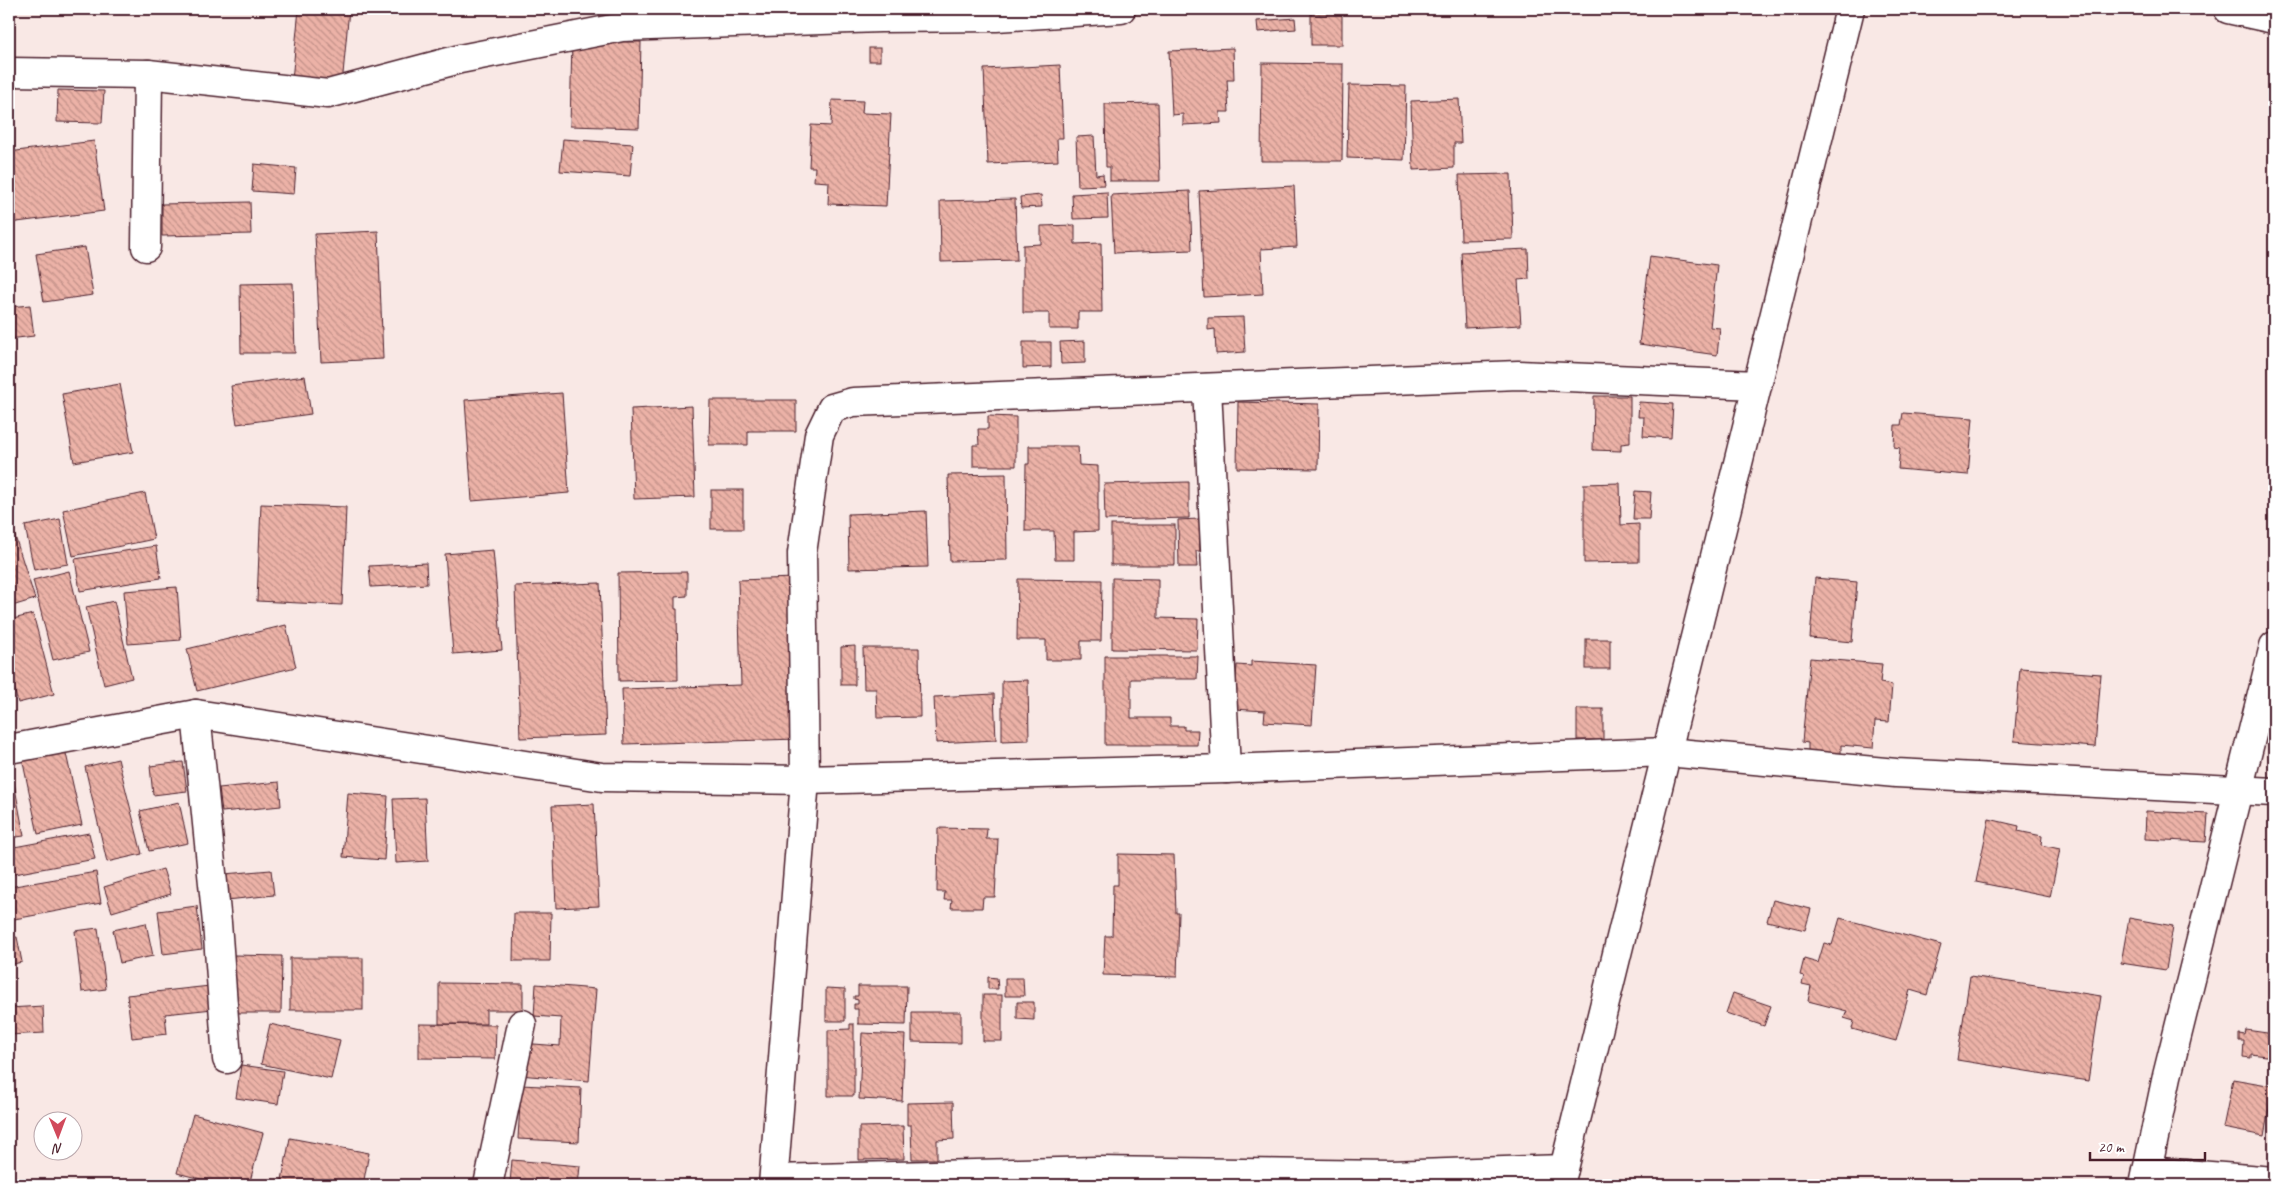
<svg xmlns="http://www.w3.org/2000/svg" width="2283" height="1194" font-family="Caveat,sans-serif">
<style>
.building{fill:url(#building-back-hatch);stroke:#4a1f2b}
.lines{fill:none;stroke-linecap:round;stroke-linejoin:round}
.street-casing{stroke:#4a1f2b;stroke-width:31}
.street{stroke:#fff;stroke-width:28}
</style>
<defs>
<pattern id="building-back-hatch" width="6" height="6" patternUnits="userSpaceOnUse" patternTransform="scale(1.25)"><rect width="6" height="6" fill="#ecb2a7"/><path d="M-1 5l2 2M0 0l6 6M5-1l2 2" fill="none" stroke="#c19088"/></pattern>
</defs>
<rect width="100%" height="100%" fill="#f9e8e5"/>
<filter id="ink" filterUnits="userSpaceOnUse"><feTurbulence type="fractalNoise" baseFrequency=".02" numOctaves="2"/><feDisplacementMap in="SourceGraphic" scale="10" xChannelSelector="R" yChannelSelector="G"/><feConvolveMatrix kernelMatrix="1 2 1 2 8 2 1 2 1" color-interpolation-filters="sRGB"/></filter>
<g filter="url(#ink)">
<g class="building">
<path d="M299,9H349L342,85L292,80Z"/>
<rect x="1311" y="13" width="31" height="32"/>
<path d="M1295,18L1296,29L1258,32L1257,21Z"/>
<path d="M572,41L641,42L639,128L570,126Z"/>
<rect x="869" y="48" width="11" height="13"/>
<path d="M1233,48L1234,80H1227L1229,112H1220L1221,123L1183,125V114L1172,115L1169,51Z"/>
<path d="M1262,63L1343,64L1342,161H1261Z"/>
<path d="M1060,65L1063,138H1057L1058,161L988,164L984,69Z"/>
<path d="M1349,85L1406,86L1404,160L1347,158Z"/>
<path d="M58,90L104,91L102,123L57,122Z"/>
<path d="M1459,99L1461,143H1454V168L1413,170L1411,101Z"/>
<path d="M832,100L863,101L862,113L891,114L886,206L828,204L829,182L814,181L815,167H809L811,125L831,126Z"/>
<path d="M1158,103L1160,181H1110V167H1106L1105,104Z"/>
<path d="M1094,136L1096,175L1103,174L1104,185L1078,186L1076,137Z"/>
<path d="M563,139L633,144L630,176L560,171Z"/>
<path d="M94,141L104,211L9,223V152Z"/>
<path d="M254,164L296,168L294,194L252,191Z"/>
<path d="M1511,174L1513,239L1461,240L1459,175Z"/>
<path d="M1294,186L1297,247L1261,249L1263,294L1204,297L1199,191Z"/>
<path d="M1190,191L1192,250L1114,253L1111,195Z"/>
<path d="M1107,192L1108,218L1073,219L1072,194Z"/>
<path d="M1041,195L1042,207L1021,208L1020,197Z"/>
<path d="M1015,199L1017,260L941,262L940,201Z"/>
<path d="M250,202L251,234L162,236V204Z"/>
<path d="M1075,225V244L1101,243L1102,312H1078V329H1049V313H1023V245L1041,244V226Z"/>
<path d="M378,231L383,359L321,362L315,234Z"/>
<path d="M85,247L93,295L44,302L36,254Z"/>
<path d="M1528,249L1529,279L1518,280L1521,325L1465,328L1461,252Z"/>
<path d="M1650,256L1717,265L1710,327L1720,328L1717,355L1639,344Z"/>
<path d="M293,283L295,353H241L240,284Z"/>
<path d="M30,305L34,336L9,339V307Z"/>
<path d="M1243,317L1245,352L1216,354L1215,329L1208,330V318Z"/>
<path d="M1085,341V363L1061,364L1060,342Z"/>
<path d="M1023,342H1051V367L1023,368Z"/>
<path d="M305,376L311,414L237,424L231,386Z"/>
<path d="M120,384L133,452L74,462L62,394Z"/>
<path d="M562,393L569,493L472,501L465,400Z"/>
<path d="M1594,396H1630V443L1621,444V451L1593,450Z"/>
<path d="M710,400H796V431H748V445H709Z"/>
<path d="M1238,402L1319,404L1318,469L1237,468Z"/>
<path d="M1639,402L1673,404L1671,438L1643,436L1644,417H1638Z"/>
<path d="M692,406L695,497L634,499L631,409Z"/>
<path d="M1903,413L1973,418L1968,475L1898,469L1900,448L1894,447L1895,425H1901Z"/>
<path d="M988,416L1016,417V466H973V445H979L978,429H988Z"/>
<path d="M1029,446H1078L1079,465L1098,466V531L1074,532V560H1055L1054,531H1025L1026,464H1029Z"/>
<path d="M1006,474L1007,560L950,561L948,475Z"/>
<path d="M1189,482V518L1105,520L1104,484Z"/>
<path d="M1620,483L1621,525L1639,524V562L1584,563V484Z"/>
<rect x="711" y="490" width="32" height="39"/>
<path d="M1635,491L1651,492L1649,519H1633Z"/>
<path d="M145,493L154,539L73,556L63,510Z"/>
<path d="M261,504L346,507L342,605L257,601Z"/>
<path d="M926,511L928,567L849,569L848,514Z"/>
<path d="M60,519L68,564L34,570L25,526Z"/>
<path d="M1199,519L1200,551H1196L1197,567H1179L1178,520Z"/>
<rect x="1111" y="525" width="64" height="40"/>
<path d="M12,527L35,599L9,607V528Z"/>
<path d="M156,546L161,578L80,591L75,559Z"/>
<path d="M493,550L502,650L453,654L445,554Z"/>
<path d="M426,563L427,584L371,587L369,566Z"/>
<path d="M69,571L89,652L53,660L33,580Z"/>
<path d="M687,572V596L675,597V609H677L678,680L619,681L618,573Z"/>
<path d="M795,578L799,739L624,744L622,689L741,685L738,580Z"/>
<path d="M1112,578L1158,579V618L1198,619L1197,650L1112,649Z"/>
<path d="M1815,578L1857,582L1852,642L1810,638Z"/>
<path d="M1018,579L1102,580L1101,641H1081V660H1046V640H1017Z"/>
<path d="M600,583L606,735L520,738L515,586Z"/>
<path d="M177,587L181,640L128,644L124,591Z"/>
<path d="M114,601L132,678L104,685L86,607Z"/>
<path d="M33,614L54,694L18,703L9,669V620Z"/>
<path d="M286,625L296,667L197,691L187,649Z"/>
<rect x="1586" y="639" width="24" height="30"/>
<path d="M855,646V685H841V647Z"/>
<path d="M863,648H919L920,717L877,718L876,689H864Z"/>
<path d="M1105,656H1198L1197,679H1131V718H1170V726H1184V730H1198L1197,745H1105Z"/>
<path d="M1810,658L1882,664L1880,683L1892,685L1889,722L1875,721L1873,748L1841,745V754L1808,751V743L1802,742Z"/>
<path d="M1251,661L1316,665L1312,725L1264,722L1265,711L1234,709L1237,665L1251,666Z"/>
<path d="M2020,668L2101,674L2095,747L2014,741Z"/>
<path d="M1028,680L1029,740L1002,741V681Z"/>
<path d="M994,694L996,740L936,743L934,697Z"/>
<rect x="1577" y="709" width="26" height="31"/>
<path d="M65,749L82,825L38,834L22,758Z"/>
<path d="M9,756L24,836L9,838Z"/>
<path d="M118,759L142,854L107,862L85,767Z"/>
<path d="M183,762L187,791L153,795L150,766Z"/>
<path d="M279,782L281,806L222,812L219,788Z"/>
<path d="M348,793L388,796L384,860L343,857Z"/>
<path d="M425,798L428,861L396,863L393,799Z"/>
<path d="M179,802L188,843L149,851L140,811Z"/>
<path d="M594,804L599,906L556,908L552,806Z"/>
<path d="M2146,811L2208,814L2206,842L2145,839Z"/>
<path d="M1989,819L2019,826L2018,831L2042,836L2041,845L2060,849L2050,897L1976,882Z"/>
<path d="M938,828L987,829L986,839H998L995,897H983L982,908H951L952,900H944L945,892H937Z"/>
<path d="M89,833L95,859L9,875V848Z"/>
<path d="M1118,854L1174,855L1176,913H1179L1177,977L1103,975L1105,936H1112L1113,885H1118Z"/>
<path d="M163,869L171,894L112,912L104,887Z"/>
<path d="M271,870L274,895L227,900L224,874Z"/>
<path d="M96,872L101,903L9,920V887Z"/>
<path d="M1773,900L1811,909L1805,930L1767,921Z"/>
<path d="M197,906L202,949L163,954L158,911Z"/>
<path d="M514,913H551L550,961H513Z"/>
<path d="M1840,918L1941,945L1927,995L1910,990L1896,1041L1852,1029L1854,1021L1844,1018L1847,1011L1808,1001L1811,986L1802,984L1804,976L1800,975L1804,959L1818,963L1824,943L1832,945Z"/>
<path d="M2129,918L2173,926L2166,970L2121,963Z"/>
<path d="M146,923L153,956L120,963L113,930Z"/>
<path d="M98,928L106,989L82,992L75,931Z"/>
<path d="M17,937L22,962L9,965V938Z"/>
<path d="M234,955L282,956L281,1013H233Z"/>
<rect x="290" y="958" width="73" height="52"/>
<path d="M1970,976L2101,996L2088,1081L1957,1060Z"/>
<path d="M988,977L997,978L998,989H988Z"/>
<path d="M1005,978H1023L1024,996H1005Z"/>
<path d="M439,983L523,984V1010H486V1024H439Z"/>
<path d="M536,984L596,989L589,1081L519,1075L521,1043L560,1046L561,1018L534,1016Z"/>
<path d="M210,986L213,1009L165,1014L167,1034L132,1038L127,995Z"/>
<path d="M858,986H907L906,1025L858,1024V1009H854V1004H858V1000L854,999V996H858Z"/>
<path d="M826,988L845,989V1021H826Z"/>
<path d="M1733,993L1771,1006L1764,1026L1726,1013Z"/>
<rect x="983" y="995" width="19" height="46"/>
<path d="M1017,1002H1034V1020L1017,1019Z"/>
<path d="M43,1006L44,1033L9,1035V1008Z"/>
<path d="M912,1012H961V1043L912,1042Z"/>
<path d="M270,1024L340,1040L331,1079L261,1064Z"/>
<path d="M419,1024L496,1025L495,1059L419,1058Z"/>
<path d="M850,1024H854V1096H828V1030L850,1029Z"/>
<path d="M2246,1030L2274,1034V1057L2251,1054V1058L2243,1057L2244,1041H2239V1034L2245,1035Z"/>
<path d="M862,1033L905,1035L902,1101L859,1099Z"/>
<path d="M241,1065L283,1071L278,1104L236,1098Z"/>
<path d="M2233,1079L2273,1086L2264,1136L2223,1128Z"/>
<path d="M521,1085L581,1088L579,1142L518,1139Z"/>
<path d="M953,1102L954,1139L937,1140V1159H912L911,1125H907V1103Z"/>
<path d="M193,1114L263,1133L249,1185H225L177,1173Z"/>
<path d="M903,1126L904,1159L859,1160V1127Z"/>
<path d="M290,1138L369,1153L363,1185H281Z"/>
<path d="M512,1160L580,1166L578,1185H535L510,1183Z"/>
</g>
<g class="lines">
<defs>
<g id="street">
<path d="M2228,9L2274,19"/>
<path d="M9,72L148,74L328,94L460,59L622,27L880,18L996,17L1121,9"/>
<path d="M146,247L148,74"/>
<path d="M1207,388L1226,769"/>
<path d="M196,714L217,923L227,1059"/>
<path d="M9,749L196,714L602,777L805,780L1226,769L1667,752L1896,773L2274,792"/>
<path d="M2147,1171L2274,1181"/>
<path d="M774,1179L1097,1171L1390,1175L1564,1169"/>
<path d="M488,1185L522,1024"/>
<path d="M773,1185L805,780L802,553L819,435L832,408L853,402L1518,375L1757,385"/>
<path d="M1560,1185L1850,9"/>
<path d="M2144,1185L2167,1076L2274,646"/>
</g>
</defs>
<use href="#street" class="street-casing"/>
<use href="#street" class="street"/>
</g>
</g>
<rect width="2283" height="1194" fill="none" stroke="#fff" stroke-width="30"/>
<rect x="15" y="15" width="2253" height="1164" fill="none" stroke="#4a1f2b" stroke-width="2" filter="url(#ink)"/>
<g transform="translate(58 1136) rotate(179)"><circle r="24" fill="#ffffff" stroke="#b7a5aa"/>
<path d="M0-4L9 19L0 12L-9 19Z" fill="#d1495b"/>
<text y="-8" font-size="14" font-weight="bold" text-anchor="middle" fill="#4a1f2b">N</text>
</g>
<path d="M2090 1152v8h115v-8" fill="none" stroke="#4a1f2b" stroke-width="2.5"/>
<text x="2098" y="1152" font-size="15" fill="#4a1f2b" stroke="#ffffff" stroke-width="4" paint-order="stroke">20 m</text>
</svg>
